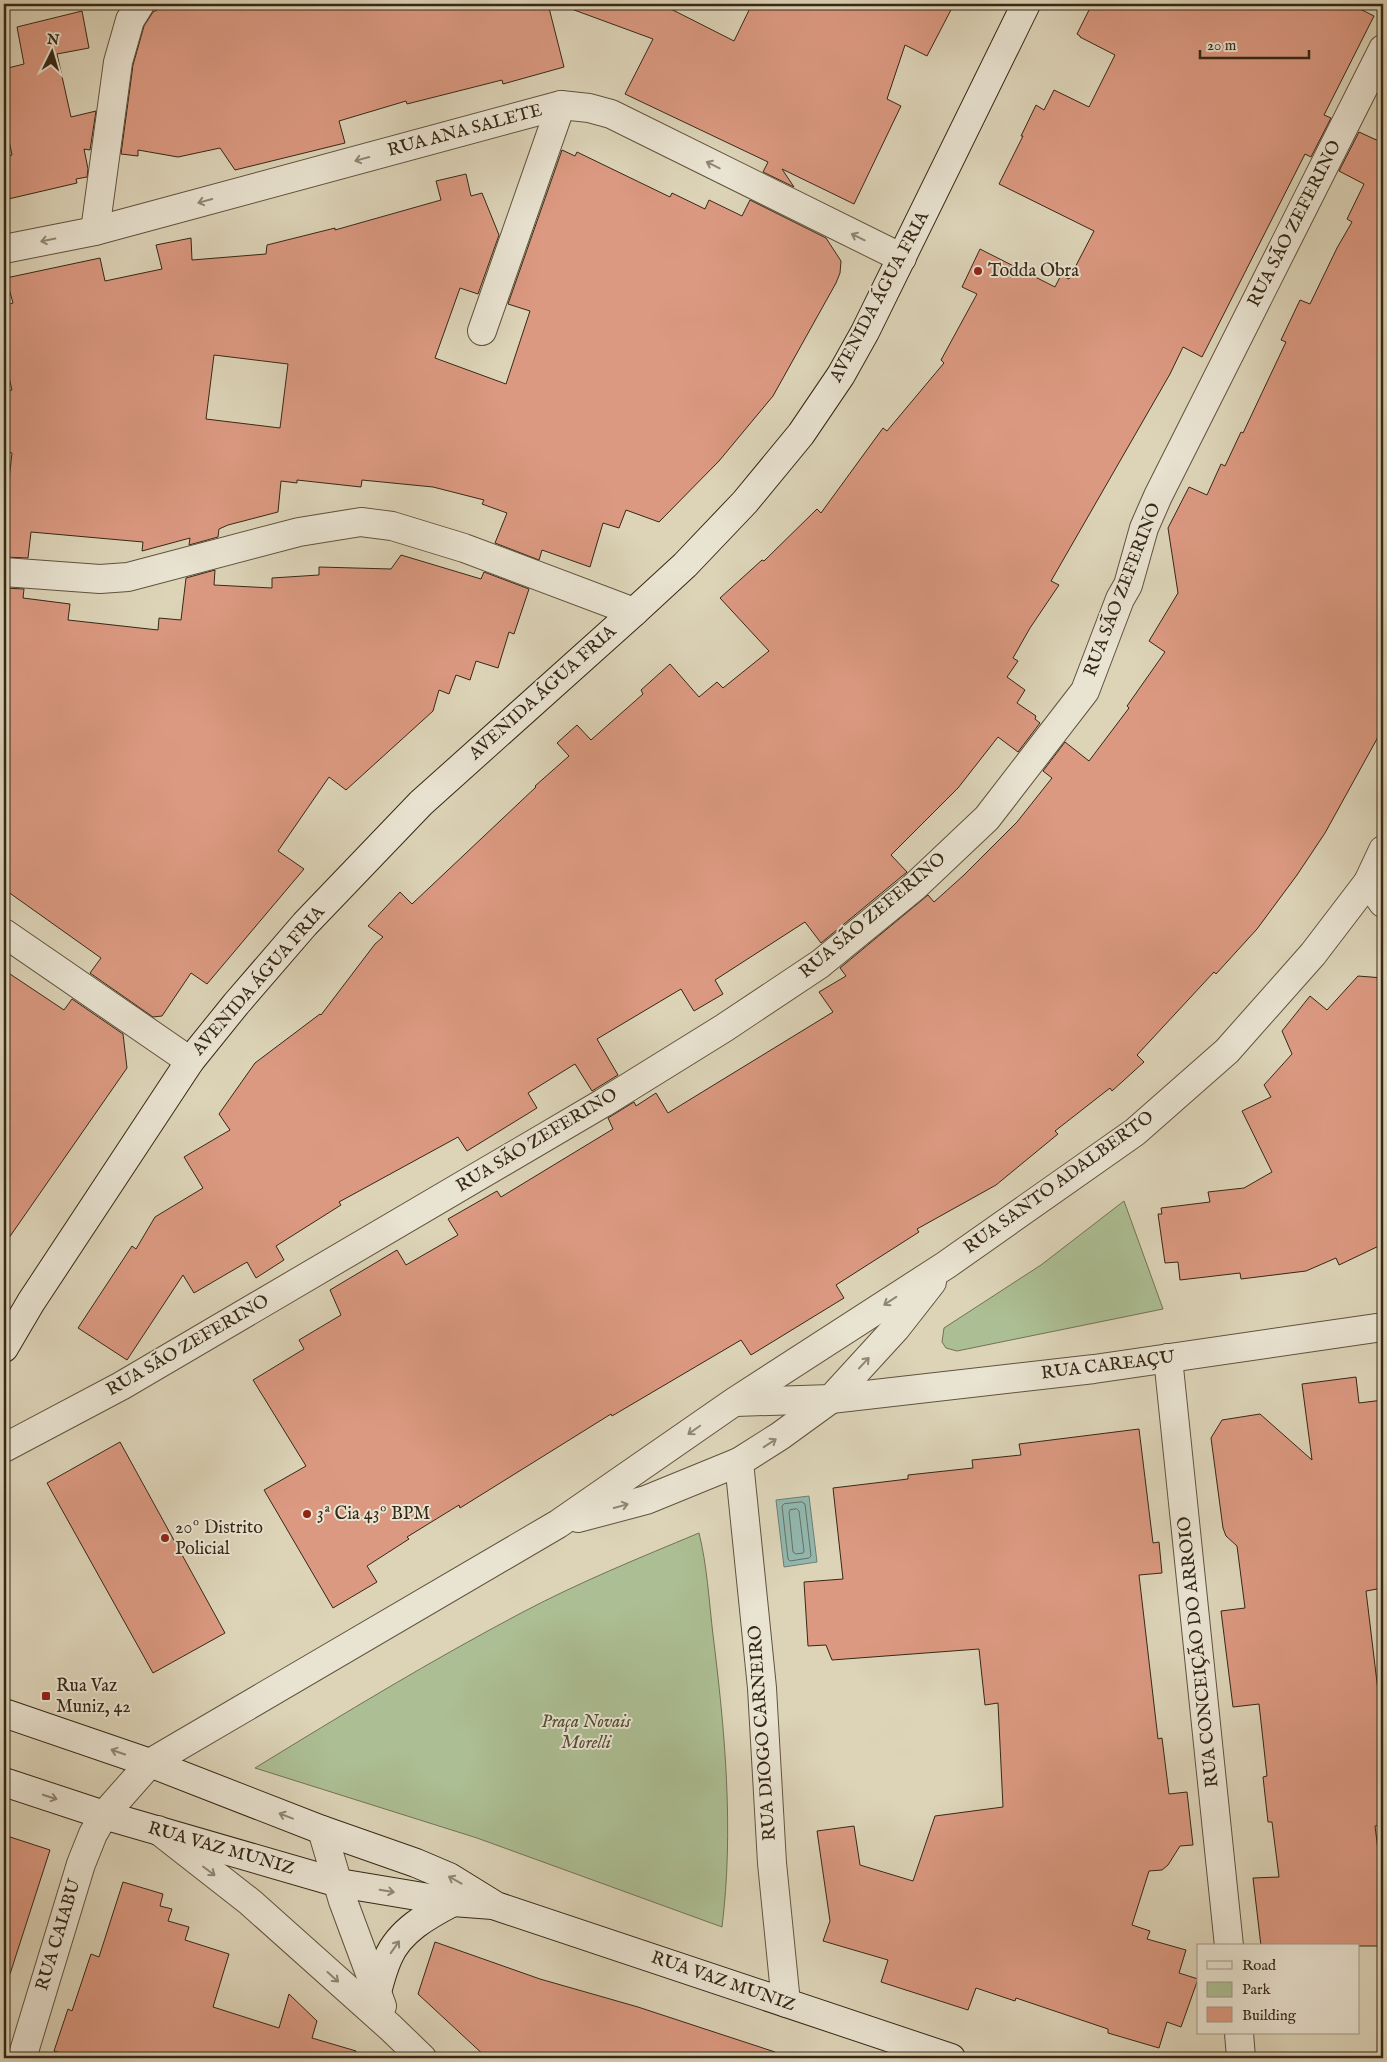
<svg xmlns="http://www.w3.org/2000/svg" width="1387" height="2062" font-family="'IM FELL English',serif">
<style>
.green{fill:#acbe93;stroke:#717354}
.water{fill:#93b8b0;stroke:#6e7e72}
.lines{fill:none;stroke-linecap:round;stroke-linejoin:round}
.shore{stroke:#647062;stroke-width:1}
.building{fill:#db9981;stroke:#362815;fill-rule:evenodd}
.street-casing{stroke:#60533e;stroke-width:30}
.secondary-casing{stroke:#362815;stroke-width:30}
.street{stroke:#e9e3d1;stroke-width:28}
.secondary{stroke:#e9e3d1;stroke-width:28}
.oneway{stroke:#908673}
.poi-dot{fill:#8f2418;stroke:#e9e3d1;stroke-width:2}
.labels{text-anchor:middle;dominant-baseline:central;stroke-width:4;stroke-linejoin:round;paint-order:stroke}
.street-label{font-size:18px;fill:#362815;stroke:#e9e3d1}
.poi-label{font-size:18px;fill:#362815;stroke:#e9e3d1;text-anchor:start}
.park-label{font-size:18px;font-style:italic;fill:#544e34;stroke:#e9e3d1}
</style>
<rect width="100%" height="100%" fill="#ddd4b8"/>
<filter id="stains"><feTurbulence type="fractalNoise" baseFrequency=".004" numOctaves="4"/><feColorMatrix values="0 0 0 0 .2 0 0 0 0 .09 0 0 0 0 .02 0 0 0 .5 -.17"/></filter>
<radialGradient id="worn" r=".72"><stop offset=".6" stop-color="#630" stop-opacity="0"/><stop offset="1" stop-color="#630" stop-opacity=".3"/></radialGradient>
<g class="green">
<path d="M1124,1201L1163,1309L957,1351L946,1348L942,1342L944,1328L1041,1265Z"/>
<path d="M699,1533C707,1565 709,1601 713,1635C725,1731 734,1830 722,1927L477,1838L255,1768C343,1714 432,1660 523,1612C580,1582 639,1558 699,1533Z"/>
</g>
<path class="water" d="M809,1496L817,1562L784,1567L776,1500Z"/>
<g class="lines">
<g class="shore">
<path d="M802,1502L805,1504L811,1556L809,1558L790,1561L788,1559L782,1506L784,1504Z"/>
<path d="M797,1509L799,1511L804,1551L803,1553L796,1554L793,1552L789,1512L790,1510Z"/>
</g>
</g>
<g class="building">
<path d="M168,4H548L564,67L503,84L502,80L407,104L406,101L339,121L345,143L235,170L220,148L178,157L138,150V156L121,154L133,65L144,26L153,12Z"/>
<path d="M566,4H661L734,41L752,4H954L927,56L905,45L887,99L901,106L854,204L782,169L794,187L763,172L768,162L625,94L653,39L566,7Z"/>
<path d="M1092,4H1350L1374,16L1324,115L1331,118L1311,157L1305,154L1202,357L1183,347L1170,374L1051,581L1059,585L1030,628L1013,658L1018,661L1007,677L1025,690L1017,703L1036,716L1035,719L1040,723L1018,752L998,737L958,788L891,855L907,872L821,943L805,922L715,980L723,994L694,1011L681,989L597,1039L618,1075L592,1091L575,1064L528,1093L537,1108L467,1151L458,1137L339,1202L341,1205L276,1246L284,1260L256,1278L247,1262L194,1293L183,1275L127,1360L78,1328L132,1246L136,1249L155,1217L203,1188L184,1157L230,1130L219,1114L255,1063L320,1014L321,1015L375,944L383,937L368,926L400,892L412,904L536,787L535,786L569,756L557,743L577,725L591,740L643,694L641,690L670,664L699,697L717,682L723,688L769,651L720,598L762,560L764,561L817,509L821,513L883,428L887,431L944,363L941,360L977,294L962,287L980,249L1055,287L1061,275L1069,279L1094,231L999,184L1023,136H1021L1036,105L1044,110L1054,90L1089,107L1115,55L1080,37V36L1077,34Z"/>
<path d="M82,11L89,48L57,54L71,117L96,111L90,150L84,149L88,169L87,177L76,179L77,183L4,200V157L12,155L4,117V69L24,64L17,27Z"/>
<path d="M1359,132L1383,143V728L1325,833L1297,875L1257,929L1216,974L1214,972L1137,1055L1144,1062L1112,1091L1110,1088L1055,1131L1058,1134L996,1185L917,1229L919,1232L836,1285L844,1298L751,1355L741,1340L612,1416L611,1414L460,1508L459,1505L407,1537L409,1539L367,1566L377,1582L333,1608L264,1490L306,1466L253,1380L304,1349L299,1340L341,1315L330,1290L397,1250L406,1265L458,1235L448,1219L497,1191L501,1197L613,1129L608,1118L634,1102L636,1106L656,1093L668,1113L833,1012L819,992L846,976L840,968L928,895L934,902L964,875L1017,822L1052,778L1043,771L1065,742L1089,761L1129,708L1127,706L1165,652L1149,641L1178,593L1168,528L1189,487L1207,495L1221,464L1225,466L1241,432L1243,433L1286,342L1281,340L1300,300L1310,304L1337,248L1352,222L1347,219L1364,184L1339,171Z"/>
<path d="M562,150L575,156L577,152L670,197L672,193L705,209L709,200L742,216L750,200L826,238L841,261L840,273L836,283L773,396L719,461L659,522L626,510L619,528L603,523L590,567L542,550L539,560L495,543L507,513L482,504L484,500L433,487L362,480L361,487L297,480V483L281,481L278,512L228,525L219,529L218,537L189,545L190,538L142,551L143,542L31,532L28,558L4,557V525L12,453L4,451V392L12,390L4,356V306L13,303L6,278L100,258L105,281L162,269L156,245L191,238L192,260L266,254L267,245L335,228V230L441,200L436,181L466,174L471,196L482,193L499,235L478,294L460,288L435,358L506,384L530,311L508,304ZM214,355L288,364L280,428L206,419Z"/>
<path d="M401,555L481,579L484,572L529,589L514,634L509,632L498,668L476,661L470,680L456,675L449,694L439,690L433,711L346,790L329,777L278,851L304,869L207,984L191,973L162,1016L153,1017L90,973L101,958L4,889V588L24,589L23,598L70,604L68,620L158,630L159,618L181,620L186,578L215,570L214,585L272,588V578L319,575V567L391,569Z"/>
<path d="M4,970L64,1010L72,999L123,1034L127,1068L4,1245Z"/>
<path d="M1358,976L1383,978V1244L1339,1265L1336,1258L1306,1271L1241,1279L1240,1273L1180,1280L1178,1262L1165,1263L1158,1214H1162L1161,1208L1210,1202L1208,1192L1244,1188L1272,1172L1242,1111L1271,1097L1264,1085L1292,1054L1282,1031L1310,996L1327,1010Z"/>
<path d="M1356,1377L1359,1403L1383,1400V1588L1366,1591L1379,1699H1383V1824L1375,1826L1383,1890V1946H1261L1253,1878L1279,1877L1272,1822H1268L1263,1777L1267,1776L1259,1704L1233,1707L1221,1611L1245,1608L1237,1546L1226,1536L1223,1528L1211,1438L1222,1420L1260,1414L1312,1460L1302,1384Z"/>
<path d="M1139,1429L1153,1543L1159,1542L1162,1573L1139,1575L1158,1739L1162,1738L1169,1794L1187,1792L1193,1845L1180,1846L1168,1865L1162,1870L1149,1871L1132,1925L1150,1931L1147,1939L1186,1950L1179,1973L1198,1979L1181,2027L1167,2022L1159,2048L1108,2033V2029L1016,1998L1015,2001L976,1988L968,2010L881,1982L888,1960L823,1941L830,1921L817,1831L854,1826L860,1865L913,1881L935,1816L1003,1807L998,1703L985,1705L979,1649L832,1660L826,1645L808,1646L804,1582L843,1579L833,1488L908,1479V1475L973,1468L972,1460L1021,1455L1019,1444Z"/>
<path d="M120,1442L225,1633L153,1673L47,1483Z"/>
<path d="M4,1835L50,1850L10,1974L4,1973Z"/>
<path d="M123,1882L163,1894L160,1906L172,1909L168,1921L189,1927L185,1940L229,1954L213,2007L279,2028L289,1994L317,2021L312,2038L356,2051L355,2058H77L54,2051L68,2009L72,2011L91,1954L99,1957Z"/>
<path d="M435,1942L540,1979L638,2007L775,2052L774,2058H487L418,1994Z"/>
</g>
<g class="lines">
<defs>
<g id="street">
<path d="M95,231L118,62L130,20L140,4"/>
<path d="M4,249L95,231L561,105L589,108L611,114L902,258"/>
<path d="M482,331L561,105"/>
<path d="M4,572L100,579L128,577L299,532L361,522L392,526L464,548L634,612"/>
<path d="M1368,882L1383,903"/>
<path d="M4,933L190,1061"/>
<path d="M1168,1358L1229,1946"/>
<path d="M735,1402L831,1399L1094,1369L1383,1327"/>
<path d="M4,1448L121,1386L603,1103L724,1028L820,964L913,888L987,818L1085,691L1120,599L1128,585L1144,528L1158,496L1383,49"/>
<path d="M739,1462L762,1688L772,1863L786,2003"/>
<path d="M578,1518L646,1500L739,1462L780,1436L831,1399L896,1328L932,1282"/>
<path d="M158,1830L250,1902L391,2028L422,2058"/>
<path d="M322,1830L343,1901L382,2006"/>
<path d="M1239,2033L1241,2058"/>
<path d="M22,2058L81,1864L93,1834L104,1815L150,1763L558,1524L734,1402L946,1265L1135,1132L1227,1051L1313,954L1368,882L1383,850"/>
</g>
<g id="secondary">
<path d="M4,1348L31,1302L190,1061L236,1004L305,924L421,803L634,612L685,565L745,502L801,434L841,375L865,332L1026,4"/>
<path d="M4,1713L150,1763L322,1830L416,1863L449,1877L496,1906L951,2058"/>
<path d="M4,1782L104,1815L339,1883L453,1902L493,1905"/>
<path d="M377,1992C380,1981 383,1969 388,1958C399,1931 428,1915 453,1902"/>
</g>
</defs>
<use href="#street" class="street-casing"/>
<use href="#secondary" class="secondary-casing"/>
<use href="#street" class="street"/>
<use href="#secondary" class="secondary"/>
</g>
<defs><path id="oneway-shaft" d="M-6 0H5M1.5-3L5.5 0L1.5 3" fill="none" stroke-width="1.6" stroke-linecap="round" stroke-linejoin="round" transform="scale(1.25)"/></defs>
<g class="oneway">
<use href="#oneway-shaft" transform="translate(362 159) rotate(165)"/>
<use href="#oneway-shaft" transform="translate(713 165) rotate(-154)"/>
<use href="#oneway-shaft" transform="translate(205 201) rotate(165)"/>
<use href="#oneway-shaft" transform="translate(858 237) rotate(-154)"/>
<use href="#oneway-shaft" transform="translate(48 240) rotate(169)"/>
<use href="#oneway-shaft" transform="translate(890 1301) rotate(147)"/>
<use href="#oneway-shaft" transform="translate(864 1363) rotate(-47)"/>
<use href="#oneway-shaft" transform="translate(694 1430) rotate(145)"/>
<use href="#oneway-shaft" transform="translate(770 1443) rotate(-33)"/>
<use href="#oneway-shaft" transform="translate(621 1506) rotate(-15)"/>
<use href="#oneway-shaft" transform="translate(118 1752) rotate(-161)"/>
<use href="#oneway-shaft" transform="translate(50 1797) rotate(18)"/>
<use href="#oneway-shaft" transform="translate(286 1816) rotate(-159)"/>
<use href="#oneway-shaft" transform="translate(209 1871) rotate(37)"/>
<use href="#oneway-shaft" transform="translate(455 1880) rotate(-151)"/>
<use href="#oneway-shaft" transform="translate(387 1891) rotate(9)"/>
<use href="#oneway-shaft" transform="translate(395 1947) rotate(-55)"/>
<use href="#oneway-shaft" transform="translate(333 1977) rotate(42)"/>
</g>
<g class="poi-dot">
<circle cx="978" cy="271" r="5"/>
<circle cx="307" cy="1514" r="5"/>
<circle cx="165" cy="1538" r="5"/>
<rect x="41" y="1691" width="10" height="10" rx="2.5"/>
</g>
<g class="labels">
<g class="street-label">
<text transform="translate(465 131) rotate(-15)">RUA ANA SALETE</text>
<text transform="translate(1295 224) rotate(-63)">RUA SÃO ZEFERINO</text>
<text transform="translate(880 297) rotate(-62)">AVENIDA ÁGUA FRIA</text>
<text transform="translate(1123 590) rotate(-69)">RUA SÃO ZEFERINO</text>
<text transform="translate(543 693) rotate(-42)">AVENIDA ÁGUA FRIA</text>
<text transform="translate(873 916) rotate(-40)">RUA SÃO ZEFERINO</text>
<text transform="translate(259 981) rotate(-49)">AVENIDA ÁGUA FRIA</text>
<text transform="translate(537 1141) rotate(-31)">RUA SÃO ZEFERINO</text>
<text transform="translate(1059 1183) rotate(-36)">RUA SANTO ADALBERTO</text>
<text transform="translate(188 1346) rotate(-30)">RUA SÃO ZEFERINO</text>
<text transform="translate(1108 1366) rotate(-7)">RUA CAREAÇU</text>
<text transform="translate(1199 1652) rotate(-96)">RUA CONCEIÇÃO DO ARROIO</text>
<text transform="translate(763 1733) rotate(-94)">RUA DIOGO CARNEIRO</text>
<text transform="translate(221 1849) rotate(16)">RUA VAZ MUNIZ</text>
<text transform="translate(59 1935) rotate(-73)">RUA CAIABU</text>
<text transform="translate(723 1982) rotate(19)">RUA VAZ MUNIZ</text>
</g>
<g class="poi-label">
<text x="988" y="271">Todda Obra</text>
<text x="317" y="1514">3ª Cia 43º BPM</text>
<text x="175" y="1528">20º Distrito<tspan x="175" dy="21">Policial</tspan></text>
<text x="56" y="1686">Rua Vaz<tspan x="56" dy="21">Muniz, 42</tspan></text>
</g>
<g class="park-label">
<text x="586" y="1722">Praça Novais<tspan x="586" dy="21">Morelli</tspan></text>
</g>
</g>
<rect width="1387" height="2062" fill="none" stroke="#ddd4b8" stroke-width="20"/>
<rect x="5" y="5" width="1377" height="2052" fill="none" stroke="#362815" stroke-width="2.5"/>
<rect x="10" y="10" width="1367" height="2042" fill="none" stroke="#362815"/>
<rect x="1197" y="1944" width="162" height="90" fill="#e9e3d1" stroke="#a19886"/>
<rect x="1207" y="1961" width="25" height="8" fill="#e9e3d1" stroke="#a19886"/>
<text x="1242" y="1970" font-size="15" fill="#362815">Road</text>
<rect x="1207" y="1982" width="25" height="15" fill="#acbe93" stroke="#a19886"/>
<text x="1242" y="1994" font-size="15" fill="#362815">Park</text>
<rect x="1207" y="2007" width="25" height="15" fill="#db9981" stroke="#a19886"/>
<text x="1242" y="2020" font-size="15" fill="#362815">Building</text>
<g transform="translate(52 52) rotate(5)" stroke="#e9e3d1" stroke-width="4" paint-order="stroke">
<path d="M0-4L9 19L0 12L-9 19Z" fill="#362815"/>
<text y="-8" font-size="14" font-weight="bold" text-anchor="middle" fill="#362815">N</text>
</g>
<path d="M1200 50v8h109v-8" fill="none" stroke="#362815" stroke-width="2.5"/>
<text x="1207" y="50" font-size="15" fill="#362815" stroke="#e9e3d1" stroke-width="4" paint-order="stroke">20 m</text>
<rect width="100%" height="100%" filter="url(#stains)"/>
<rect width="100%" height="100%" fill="url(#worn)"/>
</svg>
